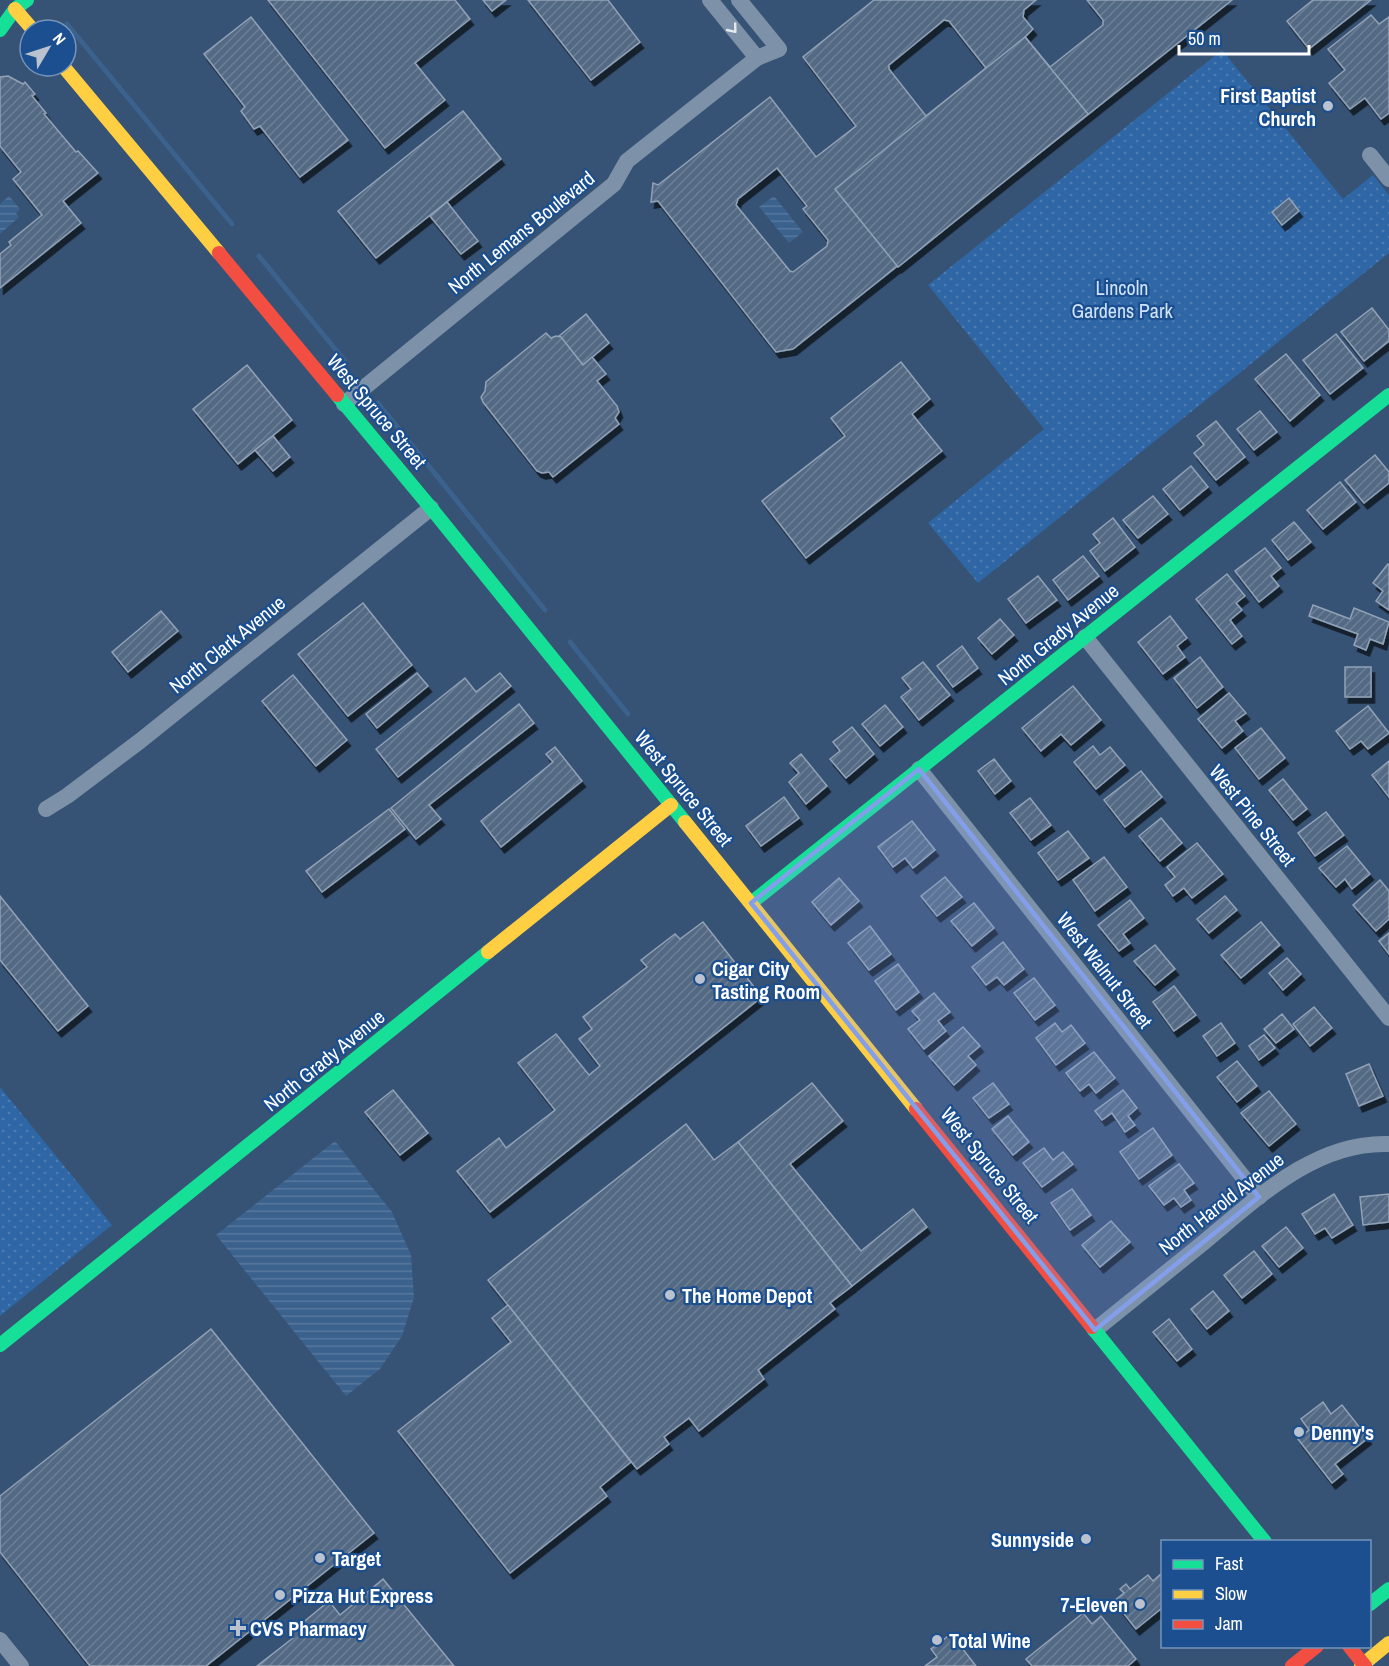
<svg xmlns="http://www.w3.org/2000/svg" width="1389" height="1666" font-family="'Archivo Narrow',sans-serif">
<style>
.park{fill:url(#park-dots)}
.water{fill:url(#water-rules)}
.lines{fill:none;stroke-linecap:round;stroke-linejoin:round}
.stream{stroke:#3b618d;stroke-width:5}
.building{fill:url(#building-hatch);stroke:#92a2b6;stroke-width:1.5;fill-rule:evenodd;filter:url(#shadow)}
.street{stroke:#7d92a8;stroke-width:16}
.fast{stroke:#16e098;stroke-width:14}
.slow{stroke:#ffcf43;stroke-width:14}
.jam{stroke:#f24e42;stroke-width:14}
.oneway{stroke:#e5e9ee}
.marked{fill:#839eea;fill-opacity:0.2;stroke:#839eea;stroke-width:4.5;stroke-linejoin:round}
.poi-dot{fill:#b9c2ce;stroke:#1b4f8f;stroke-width:2}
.labels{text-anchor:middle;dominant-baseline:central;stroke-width:4.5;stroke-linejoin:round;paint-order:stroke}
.poi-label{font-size:20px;font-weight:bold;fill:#fff;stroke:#1b4f8f;text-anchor:start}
.street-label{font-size:20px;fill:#fff;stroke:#1b4f8f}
.park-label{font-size:20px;fill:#cfe3fa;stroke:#1b4f8f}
</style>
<defs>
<pattern id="park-dots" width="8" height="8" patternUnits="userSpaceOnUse" patternTransform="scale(1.5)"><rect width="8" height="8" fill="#2f66a5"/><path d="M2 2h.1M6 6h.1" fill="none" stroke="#4e7db2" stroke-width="1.8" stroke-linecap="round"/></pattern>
<pattern id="water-rules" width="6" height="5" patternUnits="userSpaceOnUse" patternTransform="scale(1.5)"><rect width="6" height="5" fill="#3b618d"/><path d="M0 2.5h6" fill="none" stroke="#58799e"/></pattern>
<pattern id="building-hatch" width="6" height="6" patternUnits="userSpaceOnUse" patternTransform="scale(1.5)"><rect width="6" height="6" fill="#526984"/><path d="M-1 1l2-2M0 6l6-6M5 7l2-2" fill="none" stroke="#6c8096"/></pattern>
<filter id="shadow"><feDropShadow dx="3.5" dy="6" stdDeviation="0" flood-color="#0009"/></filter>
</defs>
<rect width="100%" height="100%" fill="#365274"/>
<g class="park">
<path d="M1222,50L1343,199L1373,175L1389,195V253L978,583L928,523L1044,429L928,285Z"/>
<path d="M0,1087L112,1225L0,1316Z"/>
</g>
<g class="water">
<path d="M9,196L20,209L16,213L19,217L0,234V204Z"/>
<path d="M774,196L803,232L789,243L759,207Z"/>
<path d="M335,1141L392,1212L411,1255L414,1297L402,1336L380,1369L346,1396L216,1235Z"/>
</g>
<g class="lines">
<g class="stream">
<path d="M67,24L232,224"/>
<path d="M259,256L345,361"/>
<path d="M378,403L545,610"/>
<path d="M570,642L628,714"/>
</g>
</g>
<g class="building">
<path d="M268,0H455L470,19L415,63L445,100L385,148Z"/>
<path d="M483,0H506L492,11Z"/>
<path d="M528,0H608L640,42L591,80Z"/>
<path d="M874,0H1036L1024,10L1023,17L1033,29L1025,37L1050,67L1103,25V20L1087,0H1232L793,349L776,352L658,201L651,202L653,183L658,185L770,97L816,157L856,126L803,57ZM944,20L949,21L986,68L926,116L889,69V65ZM777,168L807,206L803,209L828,240L827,246L793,272L790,271L736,205L738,199Z"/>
<path d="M1313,0H1371L1309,49L1287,21Z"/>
<path d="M1371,15L1379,24L1389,17V113L1381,119L1365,98L1350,109L1329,83L1345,70L1328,49Z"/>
<path d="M251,17L348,140L300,177L260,126L254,129L241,111L245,107L204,54Z"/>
<path d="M1025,37L1088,114L898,267L835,189Z"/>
<path d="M8,76L23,84L25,82L35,94L32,96L46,113L44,114L76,152L78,151L98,173L63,201L81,223L0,288V254L11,245L9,242L42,215L13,179L21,172L0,146V77Z"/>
<path d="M463,111L501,159L376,258L338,211Z"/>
<path d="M1289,198L1299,211L1282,225L1272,212Z"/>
<path d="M447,202L478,241L461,254L430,216Z"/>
<path d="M1372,308L1389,330V341L1364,361L1341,332Z"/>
<path d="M586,314L609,343L583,365L559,336Z"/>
<path d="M546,333L551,338L556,336L561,337L583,365L592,357L606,374L597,381L617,406L619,412L615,418L619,424L553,477L549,472L542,473L537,471L483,402L481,397L485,391L486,382Z"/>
<path d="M1336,334L1363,368L1330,394L1303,360Z"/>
<path d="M1286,354L1320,395L1290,421L1255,379Z"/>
<path d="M901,362L930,399L912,414L942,451L806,558L762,501L845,436L831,418Z"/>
<path d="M247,365L292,420L238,464L193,409Z"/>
<path d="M1260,411L1277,432L1254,450L1237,429Z"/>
<path d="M1216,421L1245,457L1216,480L1194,453L1204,445L1197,436Z"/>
<path d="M273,436L290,457L273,471L255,450Z"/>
<path d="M1375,455L1389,472V483L1364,503L1345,480Z"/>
<path d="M1191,466L1208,487L1180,510L1163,489Z"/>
<path d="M1340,482L1356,502L1323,529L1307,510Z"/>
<path d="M1153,496L1168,514L1138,538L1123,520Z"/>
<path d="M1113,518L1135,547L1105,571L1090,551L1100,543L1093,534Z"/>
<path d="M1294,522L1311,542L1288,560L1272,540Z"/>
<path d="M1265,548L1281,568L1271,576L1279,586L1259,602L1235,571Z"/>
<path d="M1083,556L1099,576L1068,600L1053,580Z"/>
<path d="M1388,564L1389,565V610L1376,601L1383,591L1373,583Z"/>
<path d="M1227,574L1245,596L1236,603L1242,610L1230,620L1242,636L1232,644L1196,599Z"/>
<path d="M1038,576L1057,600L1026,623L1008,599Z"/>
<path d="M363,603L412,665L348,716L298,654Z"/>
<path d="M1313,605L1350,619L1354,608L1389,622L1383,644L1370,639L1366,650L1354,645L1358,634L1309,616Z"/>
<path d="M161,611L178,631L128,672L112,652Z"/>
<path d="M1170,616L1187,638L1177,646L1185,657L1163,674L1138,642Z"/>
<path d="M1000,619L1014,635L992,654L978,638Z"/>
<path d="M962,646L978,668L953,687L937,666Z"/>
<path d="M1200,657L1223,687L1197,708L1174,678Z"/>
<path d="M923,662L950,695L919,720L901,697L911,689L902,678Z"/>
<rect x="1345" y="667" width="26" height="30"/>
<path d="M417,673L428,686L377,728L366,714Z"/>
<path d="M500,673L511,686L398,777L376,749L465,678L476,692Z"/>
<path d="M293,675L347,740L316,766L262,701Z"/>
<path d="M1073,686L1101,720L1071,745L1061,734L1041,751L1022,728Z"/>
<path d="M1229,693L1246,713L1235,721L1243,731L1222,748L1198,719Z"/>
<path d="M519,704L534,723L429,805L441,819L416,839L391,808Z"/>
<path d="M885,705L903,727L880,746L862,724Z"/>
<path d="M1368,706L1389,733L1368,749L1361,741L1350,749L1336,731Z"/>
<path d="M852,727L874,754L846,778L830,759L840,751L833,742Z"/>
<path d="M1261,728L1285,758L1259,779L1235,748Z"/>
<path d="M1093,746L1100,755L1110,747L1125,765L1096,789L1074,762Z"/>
<path d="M555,747L582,781L501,847L481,821L553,762L546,754Z"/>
<path d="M801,754L827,786L806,804L789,782L799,773L790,763Z"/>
<path d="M994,759L1011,781L995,794L978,771Z"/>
<path d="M1389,761V797L1372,775Z"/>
<path d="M1141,771L1162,797L1125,827L1104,800Z"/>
<path d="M1283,779L1307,809L1293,820L1269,790Z"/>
<path d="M784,797L799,818L761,846L746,826Z"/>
<path d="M1030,798L1051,825L1031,840L1010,813Z"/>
<path d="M389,809L405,829L322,892L306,871Z"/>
<path d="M1326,812L1344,835L1315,856L1298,833Z"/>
<path d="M1161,818L1182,843L1160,861L1139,836Z"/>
<path d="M912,821L935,850L913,868L905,858L893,867L878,847Z"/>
<path d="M1068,831L1089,858L1058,880L1038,853Z"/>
<path d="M1197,843L1223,874L1192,898L1184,888L1173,896L1165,885L1175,877L1167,867Z"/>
<path d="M1347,846L1370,874L1352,889L1345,879L1336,887L1319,868Z"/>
<path d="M1104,857L1127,887L1095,911L1073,880Z"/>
<path d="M945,877L962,897L937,916L921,896Z"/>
<path d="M839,878L859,901L831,925L812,902Z"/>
<path d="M1380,880L1389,891V919L1376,931L1353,905Z"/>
<path d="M0,896L88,1006L58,1031L0,960Z"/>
<path d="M1225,896L1237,910L1209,933L1197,919Z"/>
<path d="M1130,900L1144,918L1123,934L1130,943L1119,951L1098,925Z"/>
<path d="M974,903L994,928L972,946L951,921Z"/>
<path d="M703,922L762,997L490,1212L457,1171L499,1138L506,1148L555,1110L518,1063L556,1034L589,1075L600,1066L579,1039L592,1029L583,1017L647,967L641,960L675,934L680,939Z"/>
<path d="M1261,922L1280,945L1241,978L1221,955Z"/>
<path d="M870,926L891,954L869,970L848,943Z"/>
<path d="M1389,933V954L1379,941Z"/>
<path d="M1003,942L1024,969L1004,985L997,977L986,985L972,967Z"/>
<path d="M1155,945L1175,969L1155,985L1134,961Z"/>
<path d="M1287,958L1301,974L1283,990L1269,973Z"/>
<path d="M898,964L919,992L896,1010L875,981Z"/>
<path d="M1034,978L1055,1005L1035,1020L1014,993Z"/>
<path d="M1174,986L1196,1015L1174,1031L1153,1002Z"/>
<path d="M934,993L950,1012L938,1021L946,1031L924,1049L908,1029L920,1020L912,1011Z"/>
<path d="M1314,1007L1332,1028L1310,1046L1293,1024Z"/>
<path d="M1282,1014L1294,1029L1276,1043L1264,1029Z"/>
<path d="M1055,1023L1062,1032L1071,1025L1085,1043L1056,1065L1036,1038Z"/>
<path d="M1221,1023L1235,1043L1217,1056L1203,1036Z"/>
<path d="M963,1027L980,1046L968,1056L976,1065L954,1085L929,1056Z"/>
<path d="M1264,1035L1275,1048L1259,1060L1249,1046Z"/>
<path d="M1094,1052L1115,1078L1096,1093L1089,1084L1080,1091L1066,1073Z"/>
<path d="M1237,1061L1257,1086L1237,1102L1217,1077Z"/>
<path d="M1369,1064L1383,1096L1359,1106L1346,1074Z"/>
<path d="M812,1083L843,1121L790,1164L861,1251L913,1209L927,1227L852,1286L738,1142Z"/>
<path d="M993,1083L1009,1104L989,1118L973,1098Z"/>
<path d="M393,1090L428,1133L400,1155L365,1112Z"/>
<path d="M1123,1090L1137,1108L1128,1116L1135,1125L1125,1132L1112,1113L1102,1120L1095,1111Z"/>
<path d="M1269,1091L1296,1124L1269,1146L1241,1113Z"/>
<path d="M1008,1116L1029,1142L1013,1155L992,1129Z"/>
<path d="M686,1124L714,1160L738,1142L852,1286L830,1303L835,1309L758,1370L764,1379L699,1431L689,1418L664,1437L669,1444L637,1469L488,1280Z"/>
<path d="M1153,1128L1172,1155L1139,1179L1120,1152Z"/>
<path d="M1044,1148L1053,1160L1063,1152L1073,1164L1042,1187L1023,1163Z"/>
<path d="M1179,1164L1194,1183L1184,1190L1191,1200L1181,1207L1174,1198L1164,1205L1149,1186Z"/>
<path d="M1072,1189L1091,1215L1070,1230L1051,1203Z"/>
<path d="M1334,1194L1353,1225L1332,1238L1325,1228L1315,1234L1302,1214Z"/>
<path d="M1389,1194V1222L1363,1225L1360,1197Z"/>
<path d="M1111,1221L1130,1242L1100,1267L1082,1245Z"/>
<path d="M1286,1227L1303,1248L1279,1267L1262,1246Z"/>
<path d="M1254,1251L1272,1274L1242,1298L1224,1275Z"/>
<path d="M1213,1291L1229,1311L1207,1329L1191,1309Z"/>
<path d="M508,1305L631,1462L600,1487L607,1496L510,1573L398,1431L511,1342L492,1318Z"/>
<path d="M1169,1319L1192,1349L1177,1361L1153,1332Z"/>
<path d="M211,1329L374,1533L206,1666H90L0,1552V1496Z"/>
<path d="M1323,1402L1331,1414L1342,1405L1368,1438L1335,1464L1343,1474L1332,1483L1298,1439L1309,1430L1301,1419Z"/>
<path d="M1162,1573V1608L1136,1629L1114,1601L1124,1593L1120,1589L1126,1584L1130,1589L1148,1575L1153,1581Z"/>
<path d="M383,1579L454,1666H257L293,1638L289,1634L329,1601L340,1615Z"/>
<path d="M1083,1613L1092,1624L1101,1616L1136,1659L1128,1666H1032L1026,1659Z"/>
<path d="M951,1634L976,1666H925L937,1657L931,1649Z"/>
</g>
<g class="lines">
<g class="street">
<path d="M710,0L757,58"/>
<path d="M1370,155L1389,179"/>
<path d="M344,404L614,184L627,161L757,58L779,49L739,0"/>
<path d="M1085,637L1389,1018"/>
<path d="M919,769L1259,1197"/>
<path d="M46,809L67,796L140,741L431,508"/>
<path d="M1095,1330C1131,1301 1167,1272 1203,1243C1256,1199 1315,1141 1389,1144"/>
<path d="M0,1640L21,1666"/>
</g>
<g class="fast">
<path d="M0,30L15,9L27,0"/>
<path d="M337,395L431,508L685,822"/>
<path d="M751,903L1389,395"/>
<path d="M1092,1327L1265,1542"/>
<path d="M0,1345L488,952"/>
<path d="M1370,1604L1389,1589"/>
</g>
<g class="slow">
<path d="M15,9L33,30"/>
<path d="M63,66L219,253"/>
<path d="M685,822L916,1109"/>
<path d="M488,952L671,805"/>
<path d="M1361,1666L1389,1643"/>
</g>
<g class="jam">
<path d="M219,253L337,395"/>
<path d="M916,1109L1092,1327"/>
<path d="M1349,1646L1365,1666"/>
<path d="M1292,1666L1317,1646"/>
</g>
</g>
<defs><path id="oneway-chevron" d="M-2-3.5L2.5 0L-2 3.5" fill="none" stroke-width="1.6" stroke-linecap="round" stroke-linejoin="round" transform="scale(1.5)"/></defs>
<use class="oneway" href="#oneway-chevron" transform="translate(733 29) rotate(51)"/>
<path class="marked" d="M919,769L1259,1197L1095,1330L751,903Z"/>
<g class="poi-dot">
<circle cx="1328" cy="106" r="6"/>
<circle cx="700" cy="979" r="6"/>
<circle cx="670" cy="1295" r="6"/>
<circle cx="1299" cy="1432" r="6"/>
<circle cx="1086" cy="1539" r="6"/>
<circle cx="320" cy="1558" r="6"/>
<circle cx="280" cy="1595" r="6"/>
<circle cx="1140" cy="1604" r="6"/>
<path d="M235 1619h6v6h6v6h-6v6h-6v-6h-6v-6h6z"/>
<circle cx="937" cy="1640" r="6"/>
</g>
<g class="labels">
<g class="poi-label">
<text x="1316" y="95" text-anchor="end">First Baptist<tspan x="1316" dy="23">Church</tspan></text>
<text x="712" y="968">Cigar City<tspan x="712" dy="23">Tasting Room</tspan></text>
<text x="682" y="1295">The Home Depot</text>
<text x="1311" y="1432">Denny's</text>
<text x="1074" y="1539" text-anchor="end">Sunnyside</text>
<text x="332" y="1558">Target</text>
<text x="292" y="1595">Pizza Hut Express</text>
<text x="1128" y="1604" text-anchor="end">7-Eleven</text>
<text x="250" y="1628">CVS Pharmacy</text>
<text x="949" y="1640">Total Wine</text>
</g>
<g class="street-label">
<text transform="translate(521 232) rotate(-39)">North Lemans Boulevard</text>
<text transform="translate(377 411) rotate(50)">West Spruce Street</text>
<text transform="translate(1058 634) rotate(-39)">North Grady Avenue</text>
<text transform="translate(227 644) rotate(-39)">North Clark Avenue</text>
<text transform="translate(684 788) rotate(51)">West Spruce Street</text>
<text transform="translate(1253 815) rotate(51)">West Pine Street</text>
<text transform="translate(1105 970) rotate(52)">West Walnut Street</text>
<text transform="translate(324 1060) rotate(-39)">North Grady Avenue</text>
<text transform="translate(990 1165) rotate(51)">West Spruce Street</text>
<text transform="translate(1221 1203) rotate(-38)">North Harold Avenue</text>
</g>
<g class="park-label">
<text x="1122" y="287">Lincoln<tspan x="1122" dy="23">Gardens Park</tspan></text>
</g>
</g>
<rect x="1161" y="1540" width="210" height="108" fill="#1b4f8f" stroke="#7695bc" stroke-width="1.5"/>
<rect x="1173" y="1560" width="30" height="9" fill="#16e098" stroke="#7695bc" stroke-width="1.5"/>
<text x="1215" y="1570" font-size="18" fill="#ffffff">Fast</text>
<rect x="1173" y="1590" width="30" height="9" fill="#ffcf43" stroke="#7695bc" stroke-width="1.5"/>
<text x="1215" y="1600" font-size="18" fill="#ffffff">Slow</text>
<rect x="1173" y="1620" width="30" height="9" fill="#f24e42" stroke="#7695bc" stroke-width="1.5"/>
<text x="1215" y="1630" font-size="18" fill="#ffffff">Jam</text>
<g transform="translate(48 48) rotate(51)"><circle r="28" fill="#1b4f8f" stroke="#7695bc" stroke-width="1.5"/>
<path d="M0-4.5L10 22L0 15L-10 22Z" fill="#b9c2ce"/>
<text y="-9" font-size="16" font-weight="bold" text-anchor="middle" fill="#ffffff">N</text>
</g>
<path d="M1179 45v9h130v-9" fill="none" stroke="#ffffff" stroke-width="3"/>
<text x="1188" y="45" font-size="18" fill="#ffffff" stroke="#1b4f8f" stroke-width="4.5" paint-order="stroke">50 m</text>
</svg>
